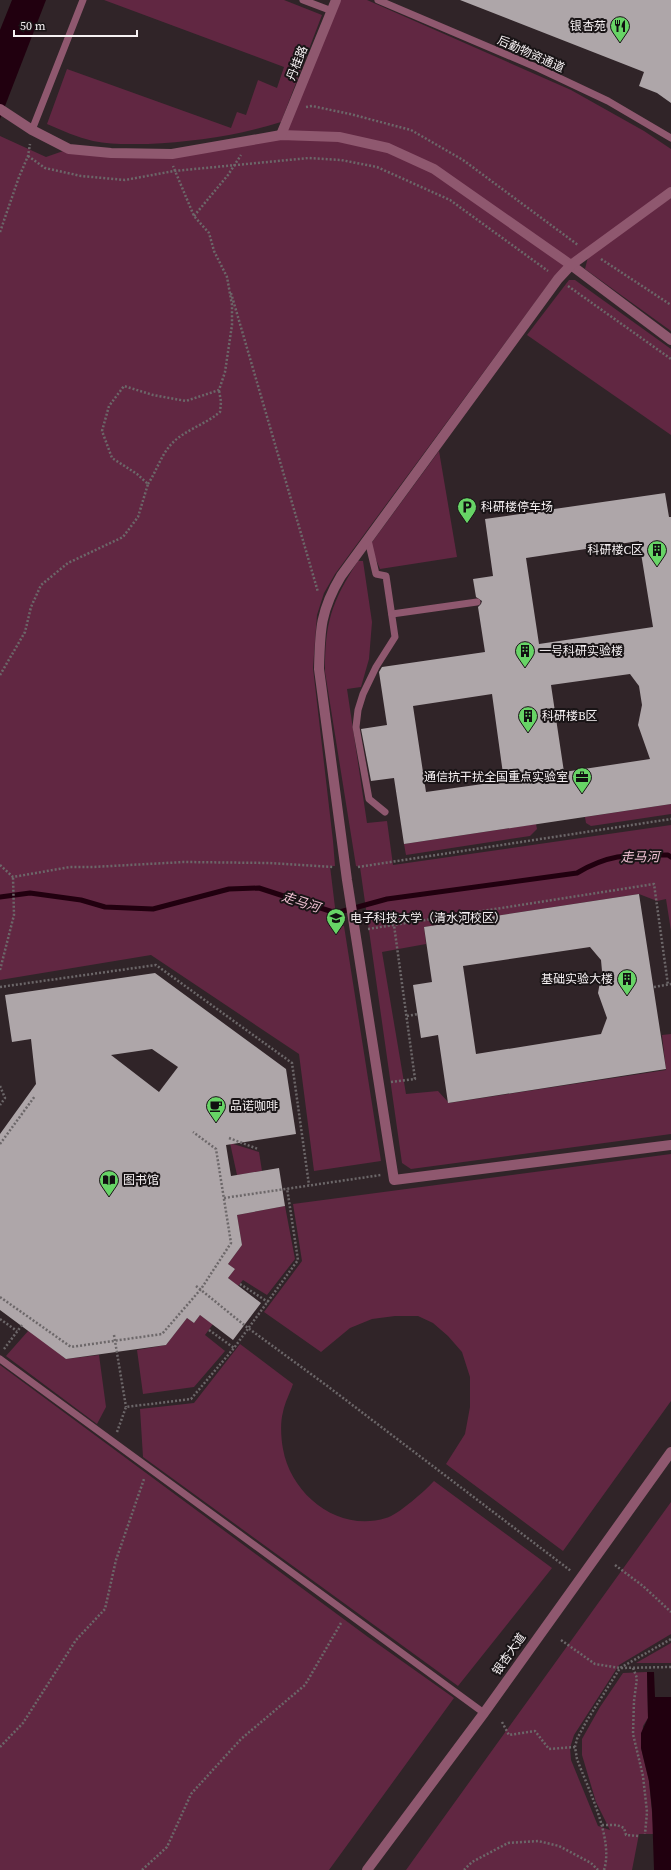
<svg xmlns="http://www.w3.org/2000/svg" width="671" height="1870" font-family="'Source Serif 4','Noto Sans SC',serif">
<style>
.built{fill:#302428}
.green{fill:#612742}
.water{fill:#21000f}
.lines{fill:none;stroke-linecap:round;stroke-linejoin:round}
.stream{stroke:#21000f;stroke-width:5}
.building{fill:#aea6a9;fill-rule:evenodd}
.path{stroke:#6c6769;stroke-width:2.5;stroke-dasharray:2 2;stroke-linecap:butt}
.service{stroke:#8f586f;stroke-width:7}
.minor{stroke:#8f586f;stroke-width:10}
.labels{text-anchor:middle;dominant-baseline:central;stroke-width:4;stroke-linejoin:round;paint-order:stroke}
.poi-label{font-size:12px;fill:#f7f2f4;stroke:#191416;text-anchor:start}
.street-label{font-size:12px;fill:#f7f2f4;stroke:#191416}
.water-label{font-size:13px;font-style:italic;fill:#f1c2d4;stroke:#191416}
</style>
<rect width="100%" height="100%" fill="#231d1f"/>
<rect class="built" x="0" y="0" width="671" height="1870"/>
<g class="green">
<path d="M104,0H284L322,15L281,122C237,136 193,142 148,144C130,144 111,145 93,141C77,137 63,131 47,124L67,69L231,128L237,112L246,115L258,80L277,88L284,67Z"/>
<path d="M341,0H367L571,90L644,131L671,149V187L555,275L335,574L324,593L317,615L313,668L333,841L335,866H330L337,924L344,926L381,1161L314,1171L299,1054L151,955L0,980V136L46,157L69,149L172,154L281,135Z"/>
<path d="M671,198V331L585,269L589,253Z"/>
<path d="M569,280H575L671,349V435L527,335Z"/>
<path d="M439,451L457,557L380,569L370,545Z"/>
<path d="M358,561H363L372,622L369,659L361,687L347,689L367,823L387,821L393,865L671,825V931L666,899L657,901L639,894L424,927L426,944L382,952L406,1094L438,1091L449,1103L666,1070L662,1035L671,1034V1134L411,1169L402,1163L360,867L356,866L325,672C325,622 331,603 358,561Z"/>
<path d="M671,804V814L598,825L591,826L586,823L585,817Z"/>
<path d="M536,824L537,829L530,836L406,855L404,844Z"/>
<path d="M230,1143L259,1152L262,1171L237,1175Z"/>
<path d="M671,1154V1401L563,1551L446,1464L465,1434L470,1407V1377L462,1352L448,1336L433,1323L418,1316H395L372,1319L350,1328L321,1352L264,1312L302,1261L293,1204Z"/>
<path d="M285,1206L295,1259L267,1295L243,1280L238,1286L228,1278L235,1269L228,1264L242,1245L237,1215Z"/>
<path d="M200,1315L213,1324L205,1335L225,1351L194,1387L143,1394L137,1350L166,1345L187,1318L194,1323Z"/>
<path d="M29,1330L66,1359L99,1355L106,1407L97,1424L6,1356Z"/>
<path d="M240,1344L293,1384C290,1393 285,1402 283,1412C280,1422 281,1439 283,1449C291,1495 339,1533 386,1518C398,1515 426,1490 434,1481L552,1568L458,1686L143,1457L140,1409L194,1403Z"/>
<path d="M0,1365L368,1637L454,1698L329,1870H0Z"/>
<path d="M671,1502V1634L619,1665L574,1735L570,1748L571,1760L598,1826L610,1830L596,1802L582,1755V1739L600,1707L623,1673L647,1672L648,1718L643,1726L641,1748L649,1781L654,1834H639L632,1870H406Z"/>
<path d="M671,1643V1663H636Z"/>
</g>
<g class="water">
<path d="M12,0H46L0,119V30Z"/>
<path d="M647,1672H654L655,1697H671V1870H654L652,1809L649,1781L641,1748V1733L648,1718Z"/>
</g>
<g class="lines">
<path class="stream" d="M0,897L30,893L81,900L105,907L153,909L229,889L259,888L336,913L387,899L577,873C611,853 630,855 668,855L671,857"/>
</g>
<g class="building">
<path d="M460,0H671V103L657,93L639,86L644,72Z"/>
<path d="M665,493L669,517H671V804L404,844L394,778L371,781L361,729L387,725L379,672L382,667L485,652L478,607L481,604L482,601L476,597L473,579L493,576L485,519ZM639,541L653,627L539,644L526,558ZM630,674L639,686L642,705L638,725L650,759L564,772L551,685ZM492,694L504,781L426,792L413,706Z"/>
<path d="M639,894L666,1069L448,1103L438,1035L421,1038L413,985L432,982L424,927ZM590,947L601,960L602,971L598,993L607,1018L601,1034L476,1054L463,966Z"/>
<path d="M155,973L286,1069L296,1134L226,1145L231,1176L279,1168L285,1206L237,1215L242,1245L228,1264L235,1269L228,1278L261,1303L233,1340L200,1315L194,1323L187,1318L166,1345L66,1359L0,1310V1134L36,1084L31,1039L12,1042L5,995ZM152,1049L178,1067L159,1092L111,1055Z"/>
</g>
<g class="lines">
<g class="path">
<path d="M306,107L312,106L350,114L411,130L463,160L578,245"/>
<path d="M28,156L45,168L81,176L125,180L174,171L309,158L341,160L377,167L450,200L548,271"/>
<path d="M194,216L228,175L241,155"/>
<path d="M0,232L19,177L28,156L30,144"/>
<path d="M601,259L671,305"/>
<path d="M568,286L671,359"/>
<path d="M231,293L318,592"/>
<path d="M148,484C158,469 162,450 178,438C191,428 207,423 220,412L221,402L219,390"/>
<path d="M0,675L25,632L31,607L41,585L68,563L123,537L138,517L148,484L137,474L112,458L102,431L109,406L124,386L153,395L186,401L219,390L225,372L232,325V305L227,277L214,251L209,233L194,216L173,166"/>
<path d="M0,865L13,877L70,867H93L184,862L270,863L333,867"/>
<path d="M358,867L671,819"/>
<path d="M368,929L654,884L668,985"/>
<path d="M0,970L14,915L13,877"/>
<path d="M0,987L156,965L292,1063L309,1185"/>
<path d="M654,987L671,984"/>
<path d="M407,1016L418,1014"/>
<path d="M391,1082L415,1079L394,925"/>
<path d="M0,1086L5,1098L0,1105"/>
<path d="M229,1138L258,1149"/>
<path d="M0,1144L35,1096"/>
<path d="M224,1198L381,1175"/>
<path d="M240,1284L268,1302"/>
<path d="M196,1286L248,1328L326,1385L571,1571"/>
<path d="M0,1297L71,1347L162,1334L201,1289L231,1243L216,1149L193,1132"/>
<path d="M0,1319L17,1331"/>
<path d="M209,1330L234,1348"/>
<path d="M114,1335L126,1407"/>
<path d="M4,1349L22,1325"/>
<path d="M117,1432L126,1407L191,1399L234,1348L298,1260L287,1188"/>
<path d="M615,1565L643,1586L671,1612"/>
<path d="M561,1640L595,1664L620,1668L671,1667"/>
<path d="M633,1668L637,1678L634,1701L633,1734L643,1776L647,1812L645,1834"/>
<path d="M502,1722L509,1735L535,1731L549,1749L575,1747"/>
<path d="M0,1747L23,1723L76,1640L105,1609L116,1560L144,1479"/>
<path d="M602,1825H617L624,1828L626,1835L639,1836"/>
<path d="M142,1870L167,1847L191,1794L241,1739L305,1685L341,1623"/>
<path d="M464,1870L472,1862L508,1843L538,1841L559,1846L591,1863L598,1870"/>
<path d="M604,1870C614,1839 588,1789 577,1759L575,1747L577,1739L586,1722L620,1668L671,1639"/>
</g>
<g class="service">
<path d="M303,0L332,11"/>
<path d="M378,0L538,68L608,101L671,138"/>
<path d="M32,130L83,0"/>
<path d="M368,540L376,574L386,576L395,637L376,667L363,694L358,710L356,727L369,799L385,812"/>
<path d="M392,614L477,602"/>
<path d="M0,1359L484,1713"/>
</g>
<g class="minor">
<path d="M0,109L32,130L69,149L111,153L172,154L281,135L339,137L388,148L434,169L571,265L671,340"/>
<path d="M281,135L336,0"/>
<path d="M671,192L571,265L558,279L341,576C320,611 320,631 319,669L347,880L394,1180L671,1145"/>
<path d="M367,1870L484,1713L671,1452"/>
</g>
</g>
<defs>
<symbol id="restaurant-pin" viewBox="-11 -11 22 30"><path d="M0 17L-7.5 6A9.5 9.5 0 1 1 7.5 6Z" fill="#67d466" stroke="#191416"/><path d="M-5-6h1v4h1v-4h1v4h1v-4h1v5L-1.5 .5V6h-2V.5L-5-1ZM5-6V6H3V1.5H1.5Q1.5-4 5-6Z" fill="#111"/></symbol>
<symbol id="parking-pin" viewBox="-11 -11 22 30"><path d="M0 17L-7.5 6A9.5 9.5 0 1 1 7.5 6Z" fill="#67d466" stroke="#191416"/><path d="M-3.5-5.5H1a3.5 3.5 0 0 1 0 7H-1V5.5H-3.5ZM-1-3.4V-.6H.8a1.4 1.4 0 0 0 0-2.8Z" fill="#111"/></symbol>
<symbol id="building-pin" viewBox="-11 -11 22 30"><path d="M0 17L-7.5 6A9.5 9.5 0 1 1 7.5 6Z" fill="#67d466" stroke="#191416"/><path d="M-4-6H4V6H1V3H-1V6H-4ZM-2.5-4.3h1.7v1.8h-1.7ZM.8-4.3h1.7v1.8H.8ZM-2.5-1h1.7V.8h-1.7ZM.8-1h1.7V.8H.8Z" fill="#111"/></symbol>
<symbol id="office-pin" viewBox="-11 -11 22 30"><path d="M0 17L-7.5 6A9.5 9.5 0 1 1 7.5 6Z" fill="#67d466" stroke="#191416"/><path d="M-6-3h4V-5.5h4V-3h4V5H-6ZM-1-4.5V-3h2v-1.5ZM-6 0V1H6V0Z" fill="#111"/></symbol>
<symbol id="university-pin" viewBox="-11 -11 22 30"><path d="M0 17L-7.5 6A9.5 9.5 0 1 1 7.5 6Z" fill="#67d466" stroke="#191416"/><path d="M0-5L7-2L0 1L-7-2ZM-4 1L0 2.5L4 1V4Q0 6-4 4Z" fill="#111"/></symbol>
<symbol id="cafe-pin" viewBox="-11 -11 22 30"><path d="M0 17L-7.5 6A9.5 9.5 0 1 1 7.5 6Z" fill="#67d466" stroke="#191416"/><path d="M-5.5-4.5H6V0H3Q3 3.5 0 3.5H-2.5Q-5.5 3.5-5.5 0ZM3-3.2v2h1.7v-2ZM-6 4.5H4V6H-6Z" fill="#111"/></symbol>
<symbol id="library-pin" viewBox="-11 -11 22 30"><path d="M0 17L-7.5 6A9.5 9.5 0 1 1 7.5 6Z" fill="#67d466" stroke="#191416"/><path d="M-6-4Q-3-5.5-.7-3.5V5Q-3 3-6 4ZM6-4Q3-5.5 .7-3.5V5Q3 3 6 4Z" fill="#111"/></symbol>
</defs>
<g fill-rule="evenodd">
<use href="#restaurant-pin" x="609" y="15" width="22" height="30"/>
<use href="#parking-pin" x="456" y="496" width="22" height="30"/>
<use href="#building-pin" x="646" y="539" width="22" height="30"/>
<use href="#building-pin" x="514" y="640" width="22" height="30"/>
<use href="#building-pin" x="517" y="705" width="22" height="30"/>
<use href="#office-pin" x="571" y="766" width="22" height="30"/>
<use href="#university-pin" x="325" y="907" width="22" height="30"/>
<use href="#building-pin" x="616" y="968" width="22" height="30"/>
<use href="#cafe-pin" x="205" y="1095" width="22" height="30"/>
<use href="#library-pin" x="98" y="1169" width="22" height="30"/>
</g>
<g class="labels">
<g class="poi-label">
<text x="606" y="26" text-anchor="end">银杏苑</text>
<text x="481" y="507">科研楼停车场</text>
<text x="643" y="550" text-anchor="end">科研楼C区</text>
<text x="539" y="651">一号科研实验楼</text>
<text x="542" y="716">科研楼B区</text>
<text x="568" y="777" text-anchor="end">通信抗干扰全国重点实验室</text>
<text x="350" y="918">电子科技大学（清水河校区）</text>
<text x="613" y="979" text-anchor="end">基础实验大楼</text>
<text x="230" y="1106">品诺咖啡</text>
<text x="123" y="1180">图书馆</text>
</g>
<g class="street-label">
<text transform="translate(531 54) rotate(24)">后勤物资通道</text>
<text transform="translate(297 63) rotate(-68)">丹桂路</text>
<text transform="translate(509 1654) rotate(-55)">银杏大道</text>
</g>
<g class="water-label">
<text transform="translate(640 857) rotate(-1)">走马河</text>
<text transform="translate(301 902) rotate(18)">走马河</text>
</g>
</g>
<path d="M14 30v6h123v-6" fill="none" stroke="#f7f2f4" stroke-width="2"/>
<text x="20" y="30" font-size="12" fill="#f7f2f4" stroke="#191416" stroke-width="3" paint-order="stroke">50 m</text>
</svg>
